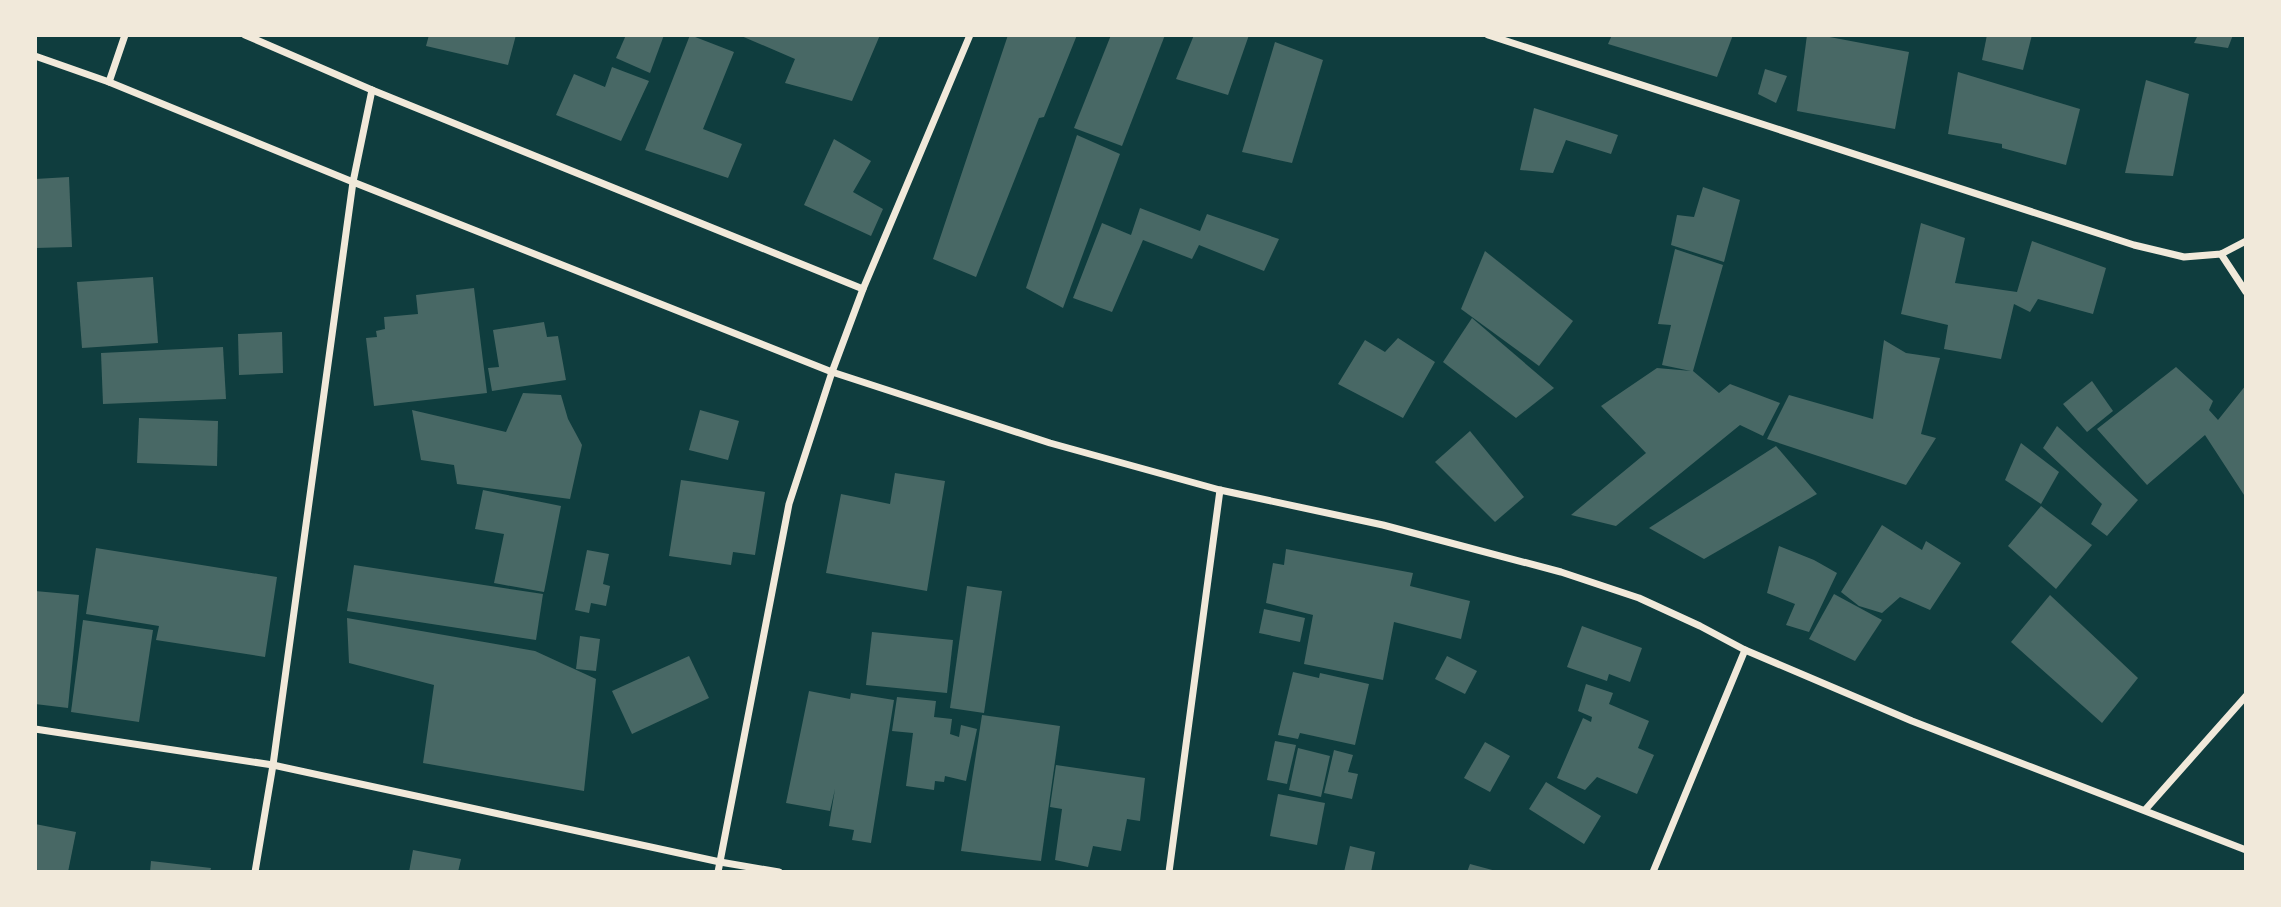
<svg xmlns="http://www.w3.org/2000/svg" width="2281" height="907" font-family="Mulish,sans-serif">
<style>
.building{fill:#486865}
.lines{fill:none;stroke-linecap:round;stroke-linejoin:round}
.minor{stroke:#f1e9da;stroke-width:7}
</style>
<rect width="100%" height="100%" fill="#0f3d3e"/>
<g class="building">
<path d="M429,35H516L508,65L426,46Z"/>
<path d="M626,35H664L650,73L616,58Z"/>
<path d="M690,35L734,52L703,129L742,144L728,178L645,150Z"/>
<path d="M739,35H880L852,101L785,83L795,59Z"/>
<path d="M1008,35H1077L1044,117L1039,118L976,277L933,259Z"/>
<path d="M1111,35H1165L1122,146L1074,128Z"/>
<path d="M1194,35H1249L1228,95L1176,79Z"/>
<path d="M1612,35H1733L1717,77L1608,44Z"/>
<path d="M1807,35H1819L1909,52L1895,129L1797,111Z"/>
<path d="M1987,35H2032L2023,70L1982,60Z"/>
<path d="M2198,35H2233L2228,48L2194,43Z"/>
<path d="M1275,42L1323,60L1292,163L1242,152Z"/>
<path d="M612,67L649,81L621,141L556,115L574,74L605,87Z"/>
<path d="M1765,69L1787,76L1776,103L1758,94Z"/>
<path d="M1958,72L2080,109L2066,165L2002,148V144L1948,134Z"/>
<path d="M2146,80L2189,94L2173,176L2125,173Z"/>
<path d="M1534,108L1618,135L1611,154L1566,140L1553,173L1520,170Z"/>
<path d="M1077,135L1120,154L1063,308L1026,288Z"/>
<path d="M834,139L871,161L853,192L883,209L871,236L804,205Z"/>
<path d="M69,177L72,247L35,248V179Z"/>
<path d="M1703,187L1740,200L1724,262L1671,245L1677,215L1694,217Z"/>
<path d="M1140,208L1200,231L1207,214L1279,239L1264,271L1199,245L1192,259L1143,240L1112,312L1073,298L1102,223L1131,235Z"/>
<path d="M1921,223L1965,238L1955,283L2017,292L2032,241L2106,268L2093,314L2038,299L2030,312L2014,304L2001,359L1944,349L1948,325L1901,314Z"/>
<path d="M1675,249L1723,265L1693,371L1719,393L1730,384L1780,403L1763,436L1740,425L1616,526L1571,515L1646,453L1601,406L1657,368L1691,371L1662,365L1671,325L1658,324Z"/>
<path d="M1485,251L1573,321L1539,366L1461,309Z"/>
<path d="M153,277L158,343L82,348L77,282Z"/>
<path d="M474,288L487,393L374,406L366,338L377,337L376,331L385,329L384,317L418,314L416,295Z"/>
<path d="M1472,318L1554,388L1516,418L1443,362Z"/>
<path d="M544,322L547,337L558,336L566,380L492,391L488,368L499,367L493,330Z"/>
<path d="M282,332L283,373L239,375L238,334Z"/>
<path d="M1398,338L1435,362L1403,418L1338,384L1365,340L1385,352Z"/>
<path d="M1884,340L1906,353L1940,358L1921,434L1936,438L1906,485L1767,439L1789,395L1873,419Z"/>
<path d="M223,347L226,399L103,404L101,353Z"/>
<path d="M2176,367L2213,401L2209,410L2218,420L2246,385V498L2205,435L2147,485L2097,429Z"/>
<path d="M2092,381L2113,411L2087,432L2063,404Z"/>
<path d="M523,393L561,395L568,419L582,445L570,499L457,484L454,465L421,460L412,410L506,432Z"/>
<path d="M700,410L739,421L728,460L689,450Z"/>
<path d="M139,418L218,421L217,466L137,463Z"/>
<path d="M2057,426L2138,500L2107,536L2091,524L2102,504L2043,448Z"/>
<path d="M1470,431L1524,497L1495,522L1435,462Z"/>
<path d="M2021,443L2059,472L2041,504L2005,480Z"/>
<path d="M1776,446L1817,494L1704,559L1649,528Z"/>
<path d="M895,473L945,481L927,591L826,573L841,494L890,504Z"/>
<path d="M681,480L765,492L755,555L733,552L731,565L669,556Z"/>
<path d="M483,490L561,506L544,592L494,583L504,534L475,529Z"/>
<path d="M2041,506L2092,545L2056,589L2008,546Z"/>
<path d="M1882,525L1922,550L1926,541L1961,563L1930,610L1900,597L1882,613L1859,606L1841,592Z"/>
<path d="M1779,546L1814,560L1837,573L1809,632L1786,625L1795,604L1767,593Z"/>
<path d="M96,548L277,577L265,657L156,640L159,626L86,614Z"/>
<path d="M1286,549L1413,573L1410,586L1470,601L1461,639L1394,622L1383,680L1304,664L1313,615L1266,603L1273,563L1284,565Z"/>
<path d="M587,550L609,554L603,584L610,586L606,606L591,603L589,613L575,610Z"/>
<path d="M354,565L543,594L536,640L347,611Z"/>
<path d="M967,586L1002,591L984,713L950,708Z"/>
<path d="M35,591L79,595L68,708L35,704Z"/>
<path d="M1834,594L1882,620L1855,661L1809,639Z"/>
<path d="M2050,595L2138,678L2102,723L2011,642Z"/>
<path d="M1264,609L1305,618L1300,642L1259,633Z"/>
<path d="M347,618L535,651L596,679L584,791L423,763L434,685L349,663Z"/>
<path d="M83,620L153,630L139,722L71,712Z"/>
<path d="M1582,626L1642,648L1630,682L1609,674L1607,681L1567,667Z"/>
<path d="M872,632L953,640L947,693L866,685Z"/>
<path d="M580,636L600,639L596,671L576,669Z"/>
<path d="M689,656L709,698L632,734L612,691Z"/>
<path d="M1447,656L1477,671L1465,694L1435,679Z"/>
<path d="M1293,672L1319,678L1320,673L1369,684L1355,745L1300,733L1298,739L1278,735Z"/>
<path d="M1586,684L1613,693L1609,704L1649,721L1638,748L1654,755L1637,794L1597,777L1585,790L1557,778L1583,718L1591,722L1592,717L1578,711Z"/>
<path d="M809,691L850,699L851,693L894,700L871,843L852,840L854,830L829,826L835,789L830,811L786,803Z"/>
<path d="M897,697L936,701L934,717L952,719L950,734L959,737L961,725L977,729L966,781L945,776L944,782L935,781L934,790L906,786L913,733L892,731Z"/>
<path d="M982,715L1060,726L1041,861L961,851Z"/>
<path d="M1275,741L1296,745L1287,784L1267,780Z"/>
<path d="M1485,742L1510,756L1490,792L1464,778Z"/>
<path d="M1298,748L1330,756L1321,797L1289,790Z"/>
<path d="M1334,750L1353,755L1348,772L1358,774L1352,799L1324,793Z"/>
<path d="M1056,765L1145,778L1140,821L1127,819L1121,851L1093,846L1088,867L1055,860L1062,809L1050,807Z"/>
<path d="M1546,782L1601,816L1584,844L1529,809Z"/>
<path d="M1278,794L1325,803L1317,845L1270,836Z"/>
<path d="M35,824L76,832L68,872H35Z"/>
<path d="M1350,846L1375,852L1371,872H1344Z"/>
<path d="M413,850L461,859L458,872H409Z"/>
<path d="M151,861L211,868L210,872H150Z"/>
<path d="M1470,864L1496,871V872H1467Z"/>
</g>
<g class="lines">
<g class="minor">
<path d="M245,35L372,90L863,289"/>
<path d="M1488,35L2134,245L2184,257L2221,254L2246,241"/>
<path d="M35,56L109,82L353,182L832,372L1050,443L1220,490L1383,525L1561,572L1639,598L1700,626L1745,650L1912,721L2246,850"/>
<path d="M109,82L125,35"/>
<path d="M2221,254L2246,292"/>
<path d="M35,729L273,765L720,862L779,872"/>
<path d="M2145,810L2246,696"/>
<path d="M255,872L273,765L353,182L372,90"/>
<path d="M718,872L789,504L832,372L863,289L970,35"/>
<path d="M1169,872L1220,490"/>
<path d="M1653,872L1745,650"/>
</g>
</g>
<rect width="2281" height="907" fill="none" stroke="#f1e9da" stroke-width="74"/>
</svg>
